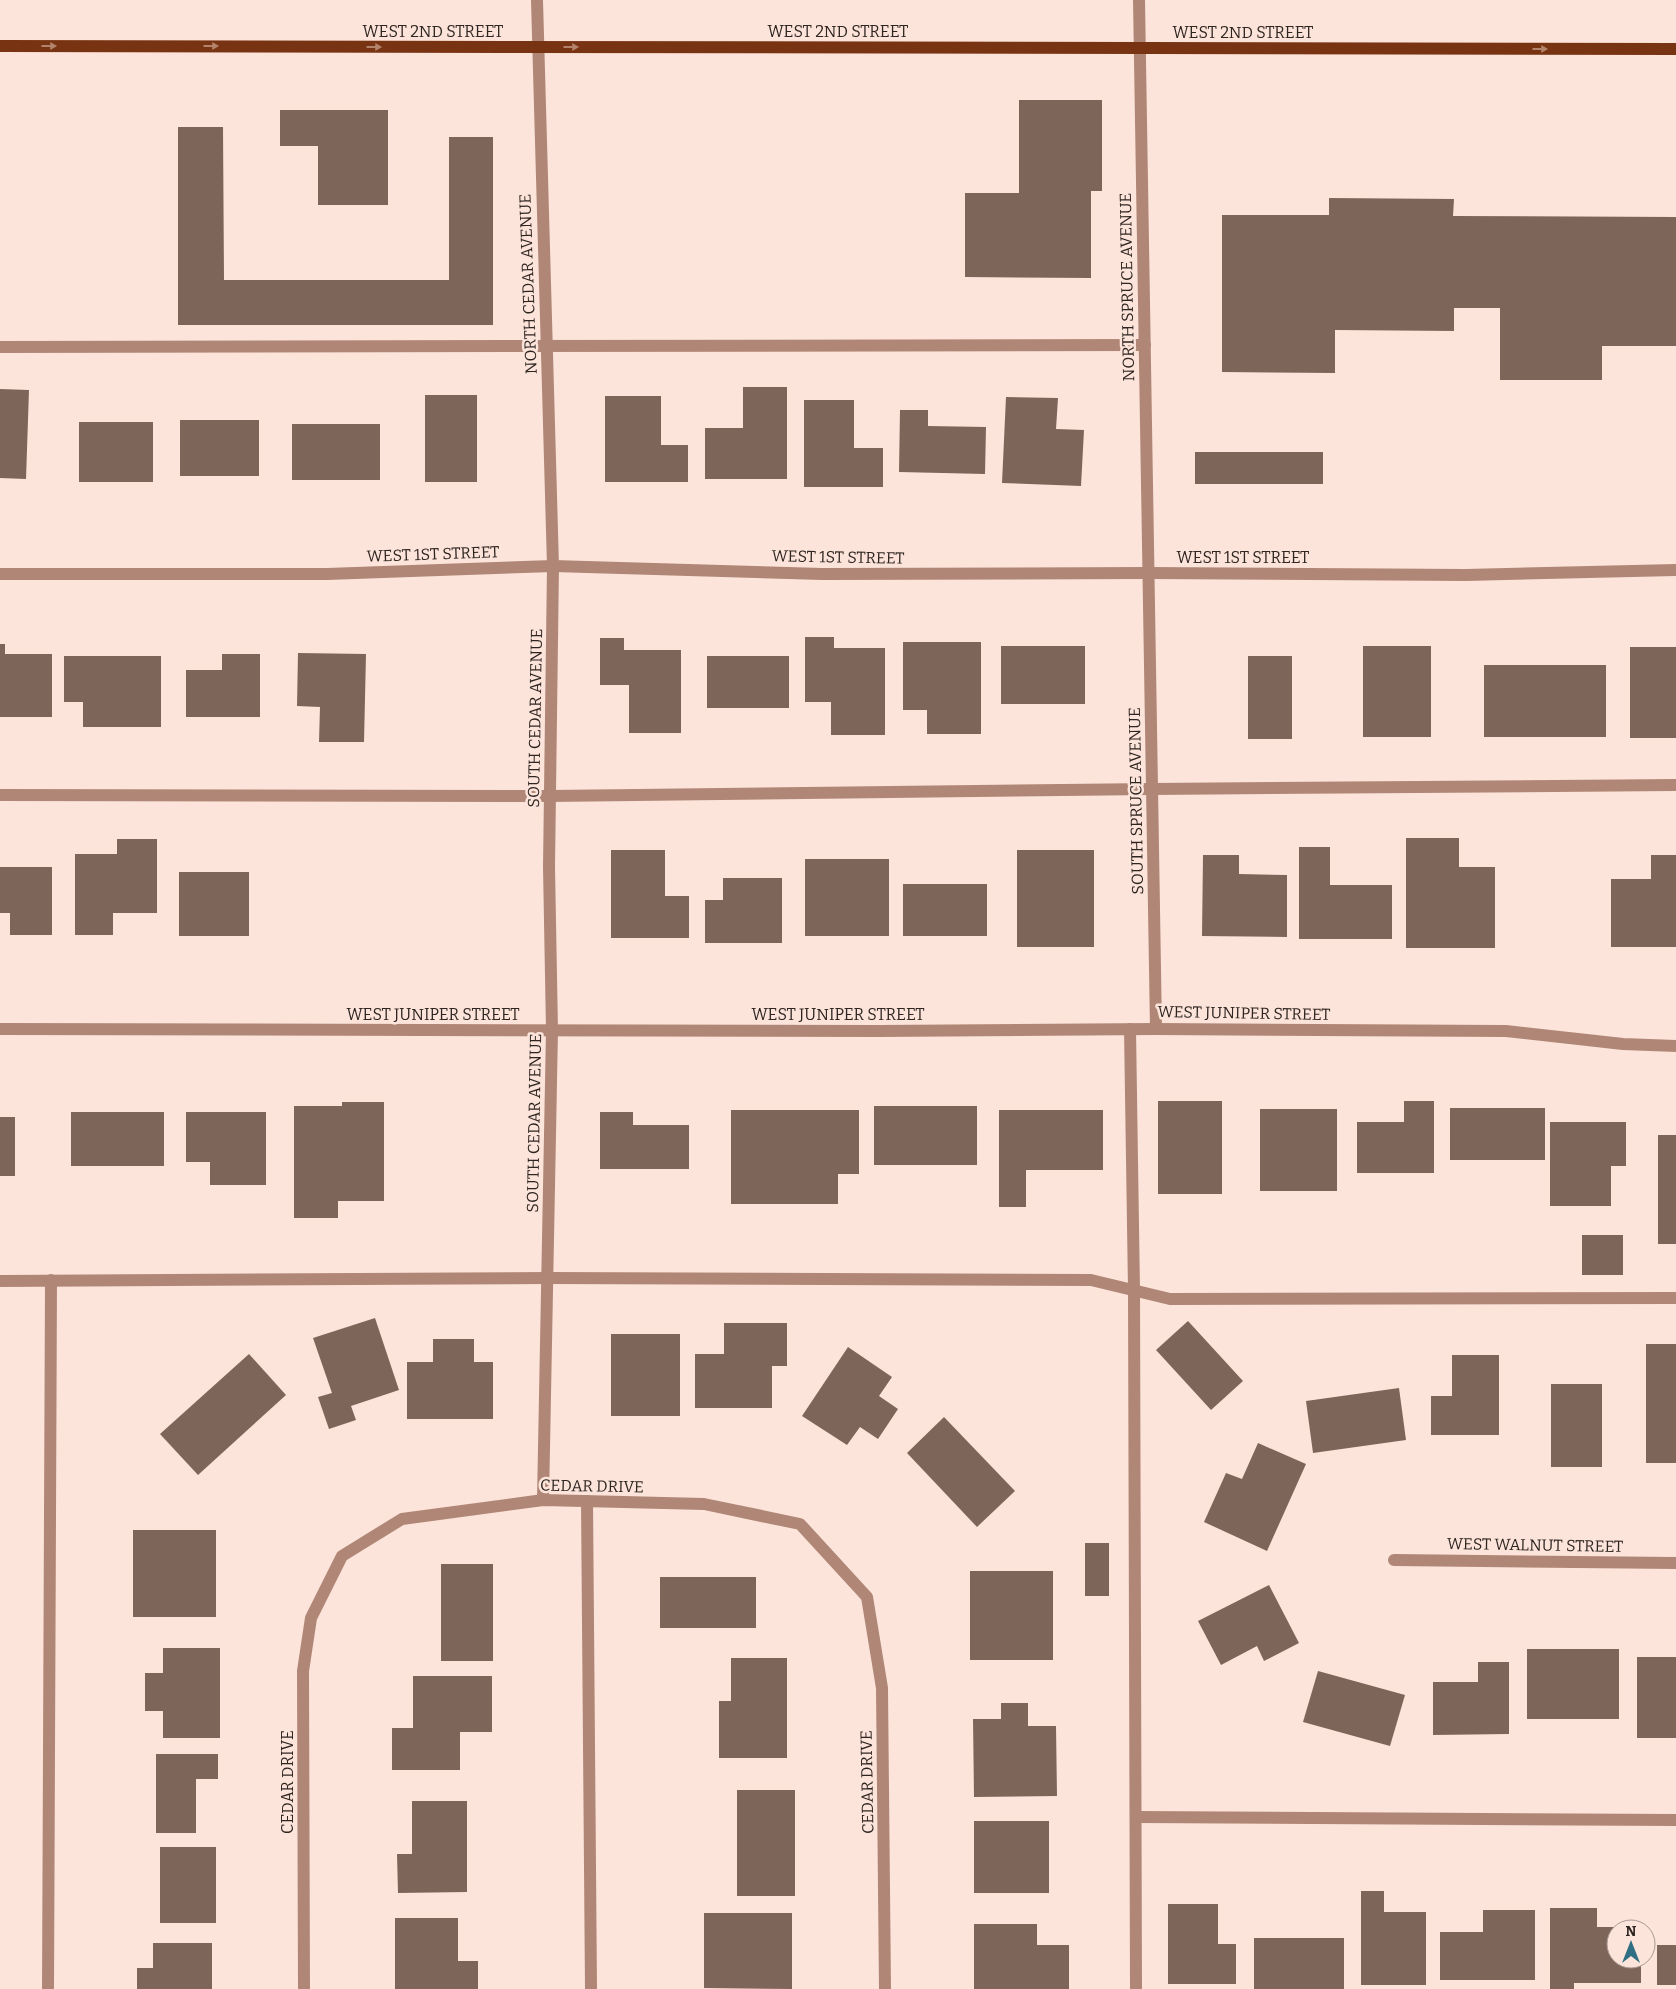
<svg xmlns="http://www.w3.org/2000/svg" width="1676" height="1989" font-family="Bitter,serif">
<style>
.building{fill:#7e655a}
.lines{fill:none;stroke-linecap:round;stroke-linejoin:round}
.lane{stroke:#b08776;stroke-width:12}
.street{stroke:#b08776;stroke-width:12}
.primary{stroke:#783412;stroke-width:12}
.oneway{fill:#b3836c}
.labels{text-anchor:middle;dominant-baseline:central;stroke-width:5;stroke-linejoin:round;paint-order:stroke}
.street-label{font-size:16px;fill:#2f2520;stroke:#fce4db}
</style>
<rect width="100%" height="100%" fill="#fce4db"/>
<g class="building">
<path d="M1019,100H1102V191H1091V278L965,277V193H1019Z"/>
<path d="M280,110H388V205H318V146H280Z"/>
<path d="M178,127H223L224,280H449V137H493V325H178Z"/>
<path d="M1329,198L1454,199L1453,216L1676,217V346H1602V380H1500V308H1454V331L1335,330V373L1222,372V215H1329Z"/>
<path d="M743,387H787V479H705V428H743Z"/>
<path d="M0,389L29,390L26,479L0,478Z"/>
<rect x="425" y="395" width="52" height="87"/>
<path d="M605,396H661V445H688V482H605Z"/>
<path d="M1006,397L1058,398L1056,429L1084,430L1081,486L1002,483Z"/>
<path d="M804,400H854V448H883V487H804Z"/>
<path d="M900,410H928V426L986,427L985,474L899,472Z"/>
<rect x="180" y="420" width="79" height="56"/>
<rect x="79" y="422" width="74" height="60"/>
<rect x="292" y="424" width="88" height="56"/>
<rect x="1195" y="452" width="128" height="32"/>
<path d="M805,637H834V648H885V735H831V702H805Z"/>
<path d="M600,638H624V650H681V733H629V685H600Z"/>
<path d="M903,642H981V734H927V710H903Z"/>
<path d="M0,644H5V654H52V717H0Z"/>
<rect x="1001" y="646" width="84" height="58"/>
<rect x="1363" y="646" width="68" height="91"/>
<rect x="1630" y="647" width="46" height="91"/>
<path d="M298,653L366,654L364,742H319L320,707L297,706Z"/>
<path d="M222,654H260V717H186V670H222Z"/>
<path d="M64,656H161V727H83V702H64Z"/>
<rect x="707" y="656" width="82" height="52"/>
<rect x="1248" y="656" width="44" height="83"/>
<rect x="1484" y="665" width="122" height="72"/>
<path d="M1406,838H1459V867H1495V948H1406Z"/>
<path d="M117,839H157V913H113V935H75V854H117Z"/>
<path d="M1299,847H1330V885H1392V939H1299Z"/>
<path d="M611,850H665V896H689V938H611Z"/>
<rect x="1017" y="850" width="77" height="97"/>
<path d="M1203,855H1239V874L1287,875V937L1202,936Z"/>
<path d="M1651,855H1676V947H1611V879H1651Z"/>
<rect x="805" y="859" width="84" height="77"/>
<path d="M0,867H52V935H10V913H0Z"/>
<rect x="179" y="872" width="70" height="64"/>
<path d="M723,878H782V943H705V900H723Z"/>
<rect x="903" y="884" width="84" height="52"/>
<rect x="1158" y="1101" width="64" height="93"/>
<path d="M1404,1101H1434V1173H1357V1122H1404Z"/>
<path d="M342,1102H384V1201H338V1218H294V1106H342Z"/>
<rect x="874" y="1106" width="103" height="59"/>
<rect x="1450" y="1108" width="95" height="52"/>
<rect x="1260" y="1109" width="77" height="82"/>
<path d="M731,1110H859V1174H838V1204H731Z"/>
<path d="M999,1110H1103V1170H1026V1207H999Z"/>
<rect x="71" y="1112" width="93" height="54"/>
<path d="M186,1112H266V1185H210V1162H186Z"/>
<path d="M600,1112H633V1125H689V1169H600Z"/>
<rect x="0" y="1117" width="15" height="59"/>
<path d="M1550,1122H1626V1166H1611V1206H1550Z"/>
<rect x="1658" y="1135" width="18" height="109"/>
<rect x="1582" y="1235" width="41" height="40"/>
<path d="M375,1318L399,1390L351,1406L356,1420L329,1429L318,1397L332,1393L313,1338Z"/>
<path d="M1188,1321L1243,1381L1211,1410L1156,1350Z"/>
<path d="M724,1323H787V1366H772V1408H695V1354H724Z"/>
<rect x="611" y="1334" width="69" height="82"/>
<path d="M433,1339H474V1362H493V1419H407V1362H433Z"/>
<rect x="1646" y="1344" width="30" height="119"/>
<path d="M848,1347L892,1377L879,1396L898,1409L878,1439L860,1427L847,1445L802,1416Z"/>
<path d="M249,1354L286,1395L198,1475L160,1434Z"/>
<path d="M1452,1355H1499V1435H1431V1396H1452Z"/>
<rect x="1551" y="1384" width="51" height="83"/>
<path d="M1399,1388L1406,1440L1313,1453L1306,1401Z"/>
<path d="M944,1417L1015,1491L977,1527L907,1453Z"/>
<path d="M1258,1443L1306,1464L1267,1551L1204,1522L1226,1473L1242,1479Z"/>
<rect x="133" y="1530" width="83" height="87"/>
<rect x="1085" y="1543" width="24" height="53"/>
<rect x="441" y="1564" width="52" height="97"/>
<rect x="970" y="1571" width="83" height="89"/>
<rect x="660" y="1577" width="96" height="51"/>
<path d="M1269,1585L1299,1643L1264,1661L1257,1646L1221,1665L1198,1621Z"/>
<path d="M163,1648H220V1738H163V1711H145V1673H163Z"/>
<rect x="1527" y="1649" width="92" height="70"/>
<rect x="1637" y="1657" width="39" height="81"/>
<path d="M731,1658H787V1758H719V1701H731Z"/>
<path d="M1478,1662H1509V1734L1433,1735V1682H1478Z"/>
<path d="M1318,1671L1405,1695L1390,1746L1303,1722Z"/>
<path d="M413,1676H492V1732H460V1770H392V1728H413Z"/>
<path d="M1001,1703H1028V1726H1056L1057,1796L974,1797L973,1719H1001Z"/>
<path d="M156,1754H218V1779H196V1833H156Z"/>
<rect x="737" y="1790" width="58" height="106"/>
<path d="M412,1801H467V1892L398,1893L397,1854H412Z"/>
<rect x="974" y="1821" width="75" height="72"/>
<rect x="160" y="1847" width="56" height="76"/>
<path d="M1361,1891H1384V1912H1426V1985H1361Z"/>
<path d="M1168,1904H1218V1944H1236V1984H1168Z"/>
<path d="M1550,1908H1597V1927H1641V1929H1616V1959H1641V1983H1574V1989H1550Z"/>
<path d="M1483,1910H1535V1980H1440V1932H1483Z"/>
<path d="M704,1913H792V1989L704,1988Z"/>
<path d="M395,1918H458V1961H478V1989H395Z"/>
<path d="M974,1924H1037V1945H1069V1989H974Z"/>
<rect x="1254" y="1938" width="90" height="51"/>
<path d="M153,1943H212V1989H137V1968H153Z"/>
<rect x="1657" y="1945" width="19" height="40"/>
</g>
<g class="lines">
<g class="lane">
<path d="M0,347L1145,345"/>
<path d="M0,795L550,796L1152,789L1676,785"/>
<path d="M1130,1029L1134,1290L1136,1989"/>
<path d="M0,1281L547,1278L1091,1280L1170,1299L1676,1298"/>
<path d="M587,1501L591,1989"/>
<path d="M1136,1817L1676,1820"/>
<path d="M48,1989L51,1280"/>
</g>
<g class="street">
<path d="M537,0L553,566L549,867L552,1030L543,1500"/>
<path d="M1139,0L1156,1029"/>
<path d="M0,574H327L553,566L822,574L1148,573L1466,575L1676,570"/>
<path d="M0,1029L878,1031L1156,1029L1506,1031L1623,1044L1676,1046"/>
<path d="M1394,1560L1676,1563"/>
<path d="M304,1989L303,1671L311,1618L342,1556L402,1519L543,1500L704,1504L800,1524L867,1597L882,1688L885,1989"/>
</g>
<path class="primary" d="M0,46L1676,49"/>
</g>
<defs><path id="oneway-solid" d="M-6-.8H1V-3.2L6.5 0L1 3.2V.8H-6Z" transform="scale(1.25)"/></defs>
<g class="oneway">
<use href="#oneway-solid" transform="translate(49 46)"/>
<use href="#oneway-solid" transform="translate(211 46)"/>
<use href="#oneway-solid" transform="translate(374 47)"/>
<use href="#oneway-solid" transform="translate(571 47)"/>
<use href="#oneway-solid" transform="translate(1540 49)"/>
</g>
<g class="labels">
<g class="street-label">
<text x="433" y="31">WEST 2ND STREET</text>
<text x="838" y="31">WEST 2ND STREET</text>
<text x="1243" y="32">WEST 2ND STREET</text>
<text transform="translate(528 284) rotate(-92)">NORTH CEDAR AVENUE</text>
<text transform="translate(1127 287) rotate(-91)">NORTH SPRUCE AVENUE</text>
<text transform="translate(433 554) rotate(-2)">WEST 1ST STREET</text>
<text transform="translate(838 557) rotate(1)">WEST 1ST STREET</text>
<text x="1243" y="557">WEST 1ST STREET</text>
<text transform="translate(535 718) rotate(-89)">SOUTH CEDAR AVENUE</text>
<text transform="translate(1136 801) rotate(-91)">SOUTH SPRUCE AVENUE</text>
<text transform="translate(1244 1013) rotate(1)">WEST JUNIPER STREET</text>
<text x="433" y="1014">WEST JUNIPER STREET</text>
<text x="838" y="1014">WEST JUNIPER STREET</text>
<text transform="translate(534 1123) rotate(-89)">SOUTH CEDAR AVENUE</text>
<text transform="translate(592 1486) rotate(1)">CEDAR DRIVE</text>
<text transform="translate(1535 1545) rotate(1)">WEST WALNUT STREET</text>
<text transform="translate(287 1782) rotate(-90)">CEDAR DRIVE</text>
<text transform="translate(867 1782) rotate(-91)">CEDAR DRIVE</text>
</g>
</g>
<g transform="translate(1631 1944)"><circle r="24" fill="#fce4db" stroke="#aa9890"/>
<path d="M0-4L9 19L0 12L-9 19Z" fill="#2f6e83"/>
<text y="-8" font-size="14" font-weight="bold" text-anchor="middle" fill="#2f2520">N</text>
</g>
</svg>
